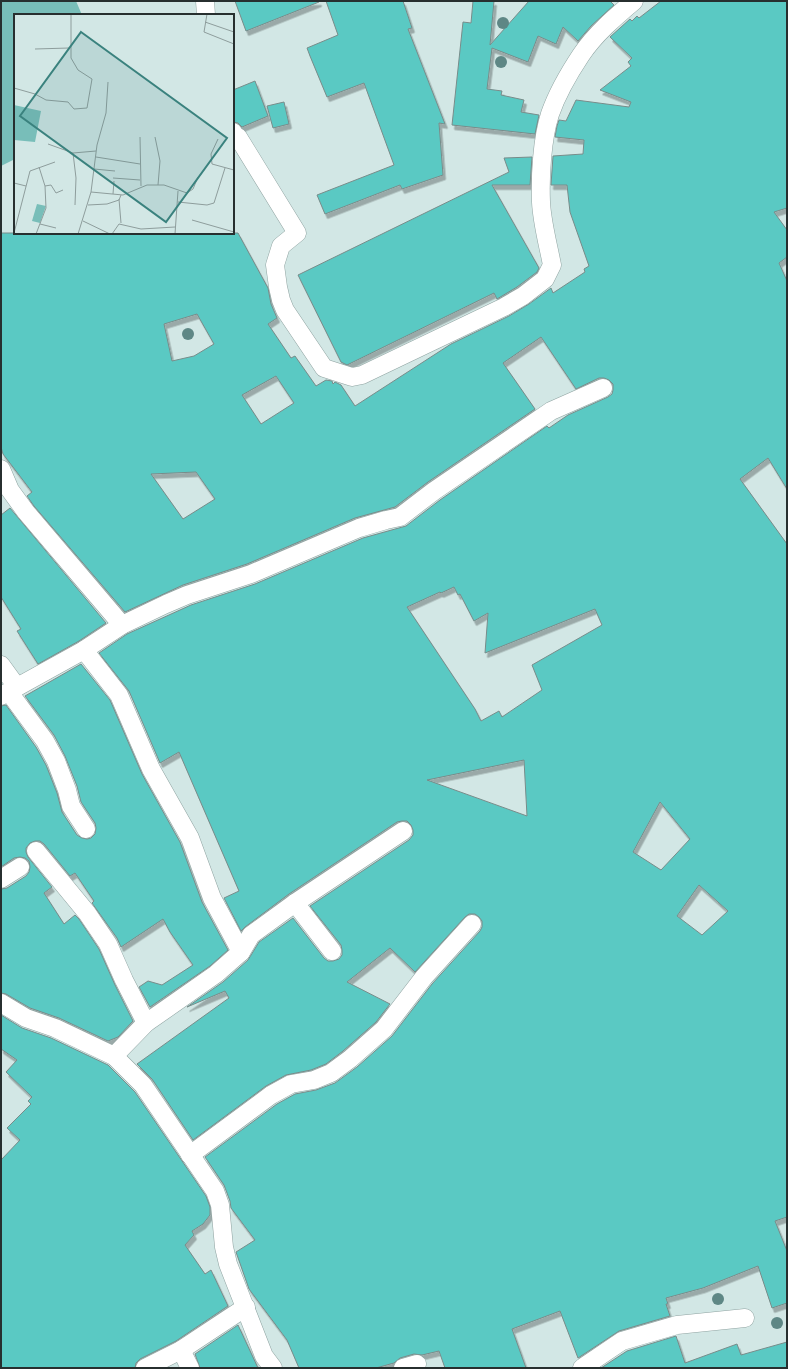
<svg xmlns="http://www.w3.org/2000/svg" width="788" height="1369" font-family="'IBM Plex Serif',serif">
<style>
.green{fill:#78beb9}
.building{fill:#5ac9c3;stroke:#788c8a;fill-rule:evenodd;filter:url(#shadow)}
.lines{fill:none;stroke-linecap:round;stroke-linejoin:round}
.minor-casing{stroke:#8fa3a1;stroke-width:19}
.minor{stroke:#fff;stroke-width:18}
.tree{fill:#5e8785}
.inset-road{fill:none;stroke:#8e9d9c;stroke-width:1}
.view{fill:#3a827e;fill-opacity:0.15;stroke:#3a827e;stroke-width:2}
.inset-edge{fill:none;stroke:#272f2f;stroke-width:2}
</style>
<defs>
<filter id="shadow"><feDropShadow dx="2.5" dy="4.5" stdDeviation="0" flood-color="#0004"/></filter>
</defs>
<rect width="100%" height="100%" fill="#d2e7e5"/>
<path class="green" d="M1,1H76L82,15H15V159L1,166Z"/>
<g class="building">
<path d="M235,1H319V2L246,31Z"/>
<path d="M326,1H403L412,28L408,29L445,124L439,123L443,175L402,189L400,185L325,214L317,195L394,165L364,83L327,97L310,56L307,48L338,35Z"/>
<path d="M473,1H494L490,45L529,1H610L614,5L591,26L578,41L563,27L556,44L538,36L528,62L492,48L487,89L502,91L501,95L524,100L521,112L539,115L535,134L452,125L463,22L471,23Z"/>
<path d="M661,1H787V208L774,212L787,230V257L779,263L787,281V489L768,458L740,479L787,544V1217L775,1221L787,1251V1303L772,1308L758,1266L703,1288L666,1298L668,1304H666L670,1316L619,1331L578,1358L560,1311L512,1329L526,1368H445L439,1351L422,1355L414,1354L400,1358L394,1363L376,1368H299L287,1340L249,1289L236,1252L255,1240L231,1208L230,1201L224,1185L205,1157L277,1104L295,1094L316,1090L335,1083L357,1067L392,1036L432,984L480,931L482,927V921L479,917L475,914H469L465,917L415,972L390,948L347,982L390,1004L376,1022L343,1051L326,1064L311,1070L286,1075L266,1086L193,1140L152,1079L137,1064L229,998L225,991L187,1007L223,982L248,960L259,942L293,918L324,958L328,961H333L339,959L342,955V950L341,945L310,906L409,840L413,835V830L411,825L407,821H402L397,822L289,894L245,927L241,931L224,898L239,891L179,752L160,763L129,691L99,653L127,634L191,605L255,584L363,538L406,526L440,500L547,426L549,428L568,415L608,397L612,394L613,390V384L609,380L604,378H599L576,389L541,337L503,363L535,409L428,482L395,507L355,518L247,564L183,585L125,612L34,506L27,496L32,492L3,454L1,447V233H238L268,288L271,304L277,318L268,324L291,358L295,356L316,386L326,380L332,381L333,384L335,382L341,385L355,406L451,344L509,316L529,304L551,288L553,293L585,272L584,269L589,266L570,212L567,185H551L553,156L583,154L584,140L555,137L557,126L559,120L566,121L576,100L629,107L631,102L600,90L631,66L628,62L632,58L610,37L630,19L632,21L637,16L639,18ZM197,314L214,344L194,356L172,361L164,324ZM276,376L294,403L261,424L242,395ZM196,472L215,499L183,519L151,474ZM454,587L458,595L460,594L474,621L488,613L485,653L595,609L602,625L532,665L542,690L502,717L499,711L481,721L475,709L407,607L440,592L441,593ZM524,760L527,816L427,780ZM660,802L690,839L661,870L633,852ZM699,885L728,911L702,935L677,916Z"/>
<path d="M255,81L268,116L242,127L238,123L233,122V90Z"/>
<path d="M284,102L289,124L273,128L267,106Z"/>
<path d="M532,157L530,185H492L539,268L537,272L517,287L497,299L494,293L347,365L341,362L298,275L509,172L504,158Z"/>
<path d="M10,508L106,623L79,641L38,664L17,631L21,629L1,597V515Z"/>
<path d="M81,664L110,700L142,774L180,842L202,902L228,950L210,966L150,1007L139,987L148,981L162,985L193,965L170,932L163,919L121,947L117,938L92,903L94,901L75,873L70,876L44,844L40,841H35L30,843L26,848V852L28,857L52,887L44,893L64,924L75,915L79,919L99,949L115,985L133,1021L118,1037L108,1041L59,1018L30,1008L6,994L1,993V889L7,888L26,876L29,872L30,867L29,861L25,858L20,857L14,858L1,867V706L6,705L36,747L46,765L57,793L62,812L77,835L82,838L87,839L91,838L95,834L96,828L95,823L81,802L77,786L65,756L54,735L25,696Z"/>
<path d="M1,1015L22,1028L51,1038L108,1065L135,1092L206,1196L210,1207V1215L203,1224L192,1231L194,1235L185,1245L205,1274L211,1270L228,1306L176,1341L140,1359L136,1363L135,1368H1V1160L20,1140L7,1128L31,1104L28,1101L32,1097L6,1072L17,1060L1,1049Z"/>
<path d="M238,1325L258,1368H200L195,1354Z"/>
<path d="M676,1336L685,1363L737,1344L741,1355L787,1342V1368H601L627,1351Z"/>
</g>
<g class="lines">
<defs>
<g id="minor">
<path d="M205,1L206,15"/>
<path d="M233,132L235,136L238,137L297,233L281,246L275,265L278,287L281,300L285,310L324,368L352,377L362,375L504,307L523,296L545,279L552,265C548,244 542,223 541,202C540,176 542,139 550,114C557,94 569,73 581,55C595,34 615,17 634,1"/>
<path d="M1,469L10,490L26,512L122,625"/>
<path d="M84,650L119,695L151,769L190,838L212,898L241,952"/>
<path d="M1,665L17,687"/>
<path d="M9,692L45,741L56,761L67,790L71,806L86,829"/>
<path d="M1,696L84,650L122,625L166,604L187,595L251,574L359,528L386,520L400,517L434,491L551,411L603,388"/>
<path d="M36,851L87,913L108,944L124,980L146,1023"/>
<path d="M1,879L20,867"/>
<path d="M295,903L332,951"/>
<path d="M1,1003L26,1018L55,1028L114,1056L143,1085L215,1191L220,1205L224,1247L228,1264L264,1356L273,1368"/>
<path d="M114,1056L146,1023L216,974L241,952L251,935L295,903L403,831"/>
<path d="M190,1155L271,1095L291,1084L314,1080L331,1073L350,1059L384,1029L424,977L472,924"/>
<path d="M181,1350L190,1368"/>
<path d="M145,1368L181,1350L246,1307"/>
<path d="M403,1368L417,1364"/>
<path d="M582,1368L622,1341L677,1325L745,1318"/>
</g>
</defs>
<use href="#minor" class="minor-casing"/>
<use href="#minor" class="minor"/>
</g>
<g class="tree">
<circle cx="503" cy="23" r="6"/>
<circle cx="501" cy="62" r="6"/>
<circle cx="188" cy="334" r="6"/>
<circle cx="718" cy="1299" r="6"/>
<circle cx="777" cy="1323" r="6"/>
</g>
<g transform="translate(14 14)">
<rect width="220" height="220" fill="#d2e7e5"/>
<path d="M0,91L27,97L21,128L0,126ZM23,190L32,192L26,209L18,207Z" fill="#78beb9"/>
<path class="inset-road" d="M193,0L190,18L220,30M191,8L220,18M21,35L55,34M0,74L21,80L32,86L54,88L60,95L73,94L78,65L64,56L57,44V0M126,123L127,172M141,123L146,147L144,171M204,125L197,140L198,150L220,156M34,130L59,139L82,137M59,139L62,164L61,191M82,143L126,150M80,155L101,157M99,164L126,166M0,169L12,172M31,172L37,171L42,179L49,176M77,178L109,181L133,171H150L173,179L179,175L184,163M99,180L100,167M105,185L107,209M164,188L193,191L200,189L211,154M74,191L93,190L105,186L107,181M178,206L220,218M69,207L96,220M26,210L42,214M0,219L16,157L41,148M22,220L32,194L31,172L25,153M64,220L77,178L83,131L92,99L94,68M98,220L105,210L127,215L161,213M161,220L164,177"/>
<path class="view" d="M67,18L213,124L152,208L6,102Z"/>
<rect width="220" height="220" class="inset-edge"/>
</g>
<rect width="788" height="1369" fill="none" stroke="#272f2f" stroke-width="4"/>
</svg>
